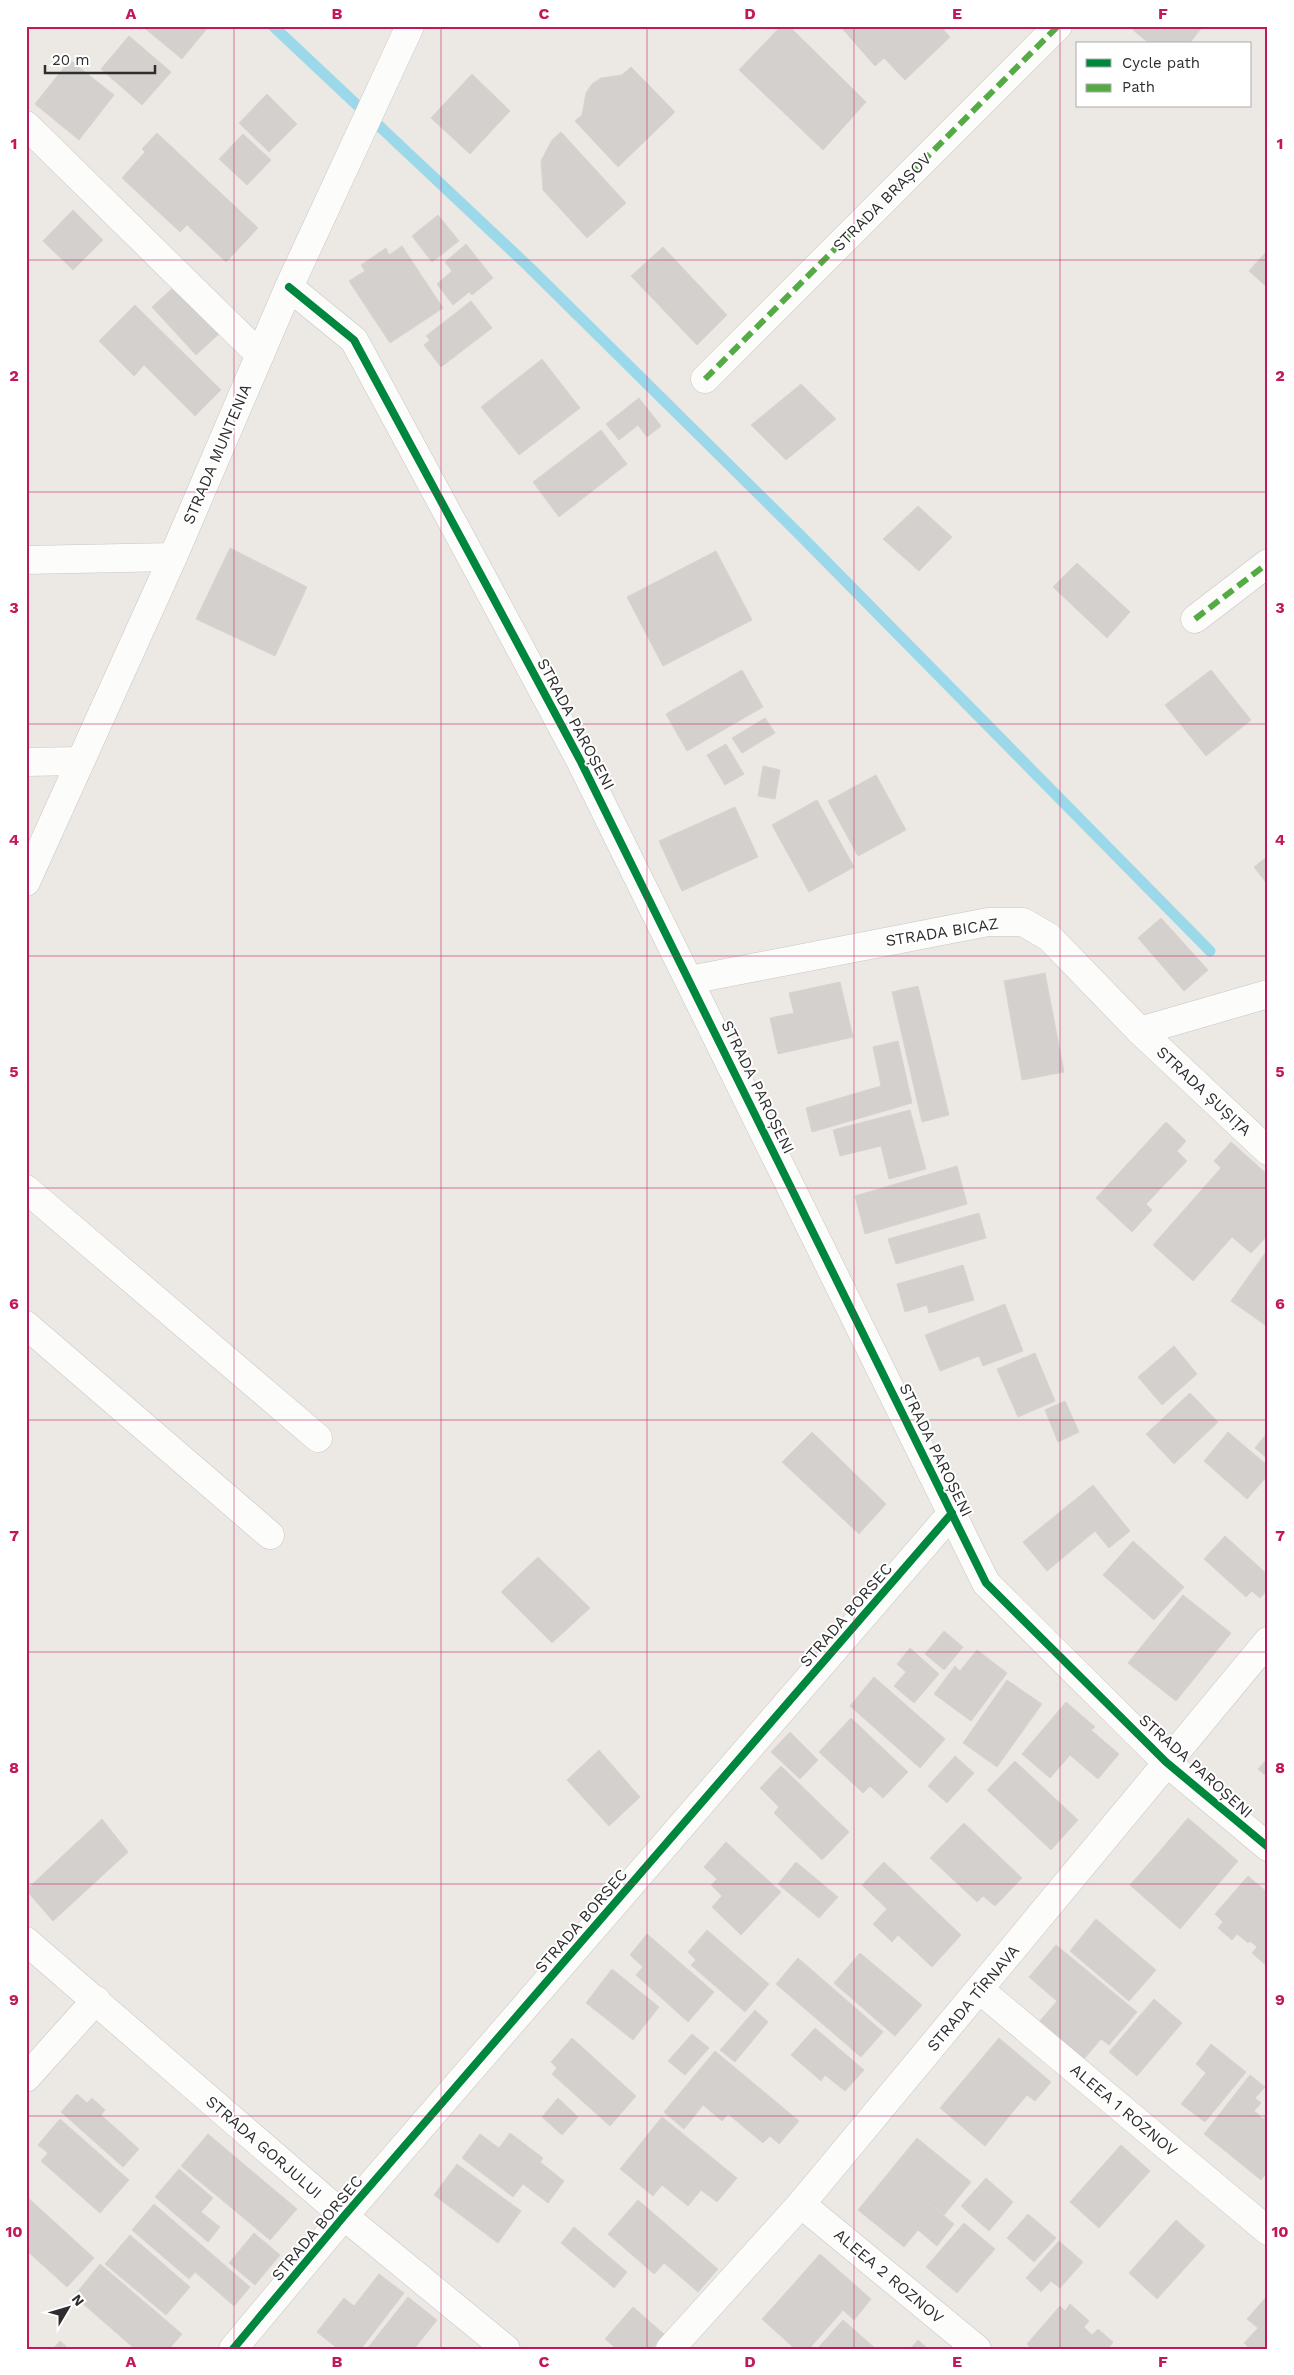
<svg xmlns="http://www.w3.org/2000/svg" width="1294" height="2375" font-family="'Work Sans',sans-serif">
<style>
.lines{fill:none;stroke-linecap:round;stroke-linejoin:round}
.stream{stroke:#9bd9ea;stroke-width:11}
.building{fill:#d3d0cd;stroke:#d7d4d0}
.minor-casing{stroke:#c8c6c7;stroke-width:29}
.minor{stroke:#fcfcfb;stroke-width:28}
.quiet{stroke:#54ab44;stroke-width:6;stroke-dasharray:12 6;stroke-linecap:butt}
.cycleway-casing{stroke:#fff;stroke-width:11}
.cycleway{stroke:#00873e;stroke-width:8}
.grid{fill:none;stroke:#c2185b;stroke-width:1;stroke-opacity:0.55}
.labels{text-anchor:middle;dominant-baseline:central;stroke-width:4;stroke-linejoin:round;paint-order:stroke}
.street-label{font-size:16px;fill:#2e2e2e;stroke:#fff}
.neatline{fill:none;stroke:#c2185b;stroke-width:2}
.grid-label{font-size:16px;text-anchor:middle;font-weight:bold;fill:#c2185b}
</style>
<rect width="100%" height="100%" fill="#ece8e4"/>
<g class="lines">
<path class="stream" d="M273,26L528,266L799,534L1210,951"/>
</g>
<g class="building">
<path d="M142,26H209L182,59Z"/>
<path d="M781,26H789L866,102L823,150L739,70Z"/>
<path d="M840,26H940L950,37L905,80L884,58L875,66Z"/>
<path d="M1136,26H1203L1189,44H1150L1133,30Z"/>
<path d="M129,36L171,72L142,105L101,69Z"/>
<path d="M70,60L114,95L79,140L35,104Z"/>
<path d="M631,67L675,112L618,167L575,121L582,115L586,93L592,84L601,78L622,75Z"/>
<path d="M472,74L510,111L470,154L431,118Z"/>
<path d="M267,94L297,124L269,152L239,123Z"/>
<path d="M561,132L626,203L587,238L543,190L541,161L552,140Z"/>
<path d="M157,133L258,228L226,262L187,225L180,232L122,178L145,152L142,149Z"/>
<path d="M243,134L271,160L247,185L219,159Z"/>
<path d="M73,210L103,240L73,270L43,241Z"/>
<path d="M438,215L459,241L432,262L412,236Z"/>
<path d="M466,244L493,278L472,295L469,292L453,305L437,284L452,271L445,262Z"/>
<path d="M402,246L443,308L390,343L349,281L365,271L361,265L386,248L389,255Z"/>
<path d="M663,247L727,315L697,345L631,276Z"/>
<path d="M1268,250V288L1249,271Z"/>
<path d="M176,285L220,333L196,355L152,307Z"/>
<path d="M471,301L492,328L441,367L424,345L430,340L426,336Z"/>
<path d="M135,305L221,390L195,416L144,365L134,376L99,341Z"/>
<path d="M542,359L580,408L519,455L481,407Z"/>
<path d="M801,384L836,419L786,460L751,425Z"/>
<path d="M639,398L661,426L647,437L638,425L619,440L606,424Z"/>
<path d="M601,430L627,464L559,517L533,482Z"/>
<path d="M918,506L952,537L919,571L883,539Z"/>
<path d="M230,548L307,587L275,656L196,619Z"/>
<path d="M716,551L752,620L663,666L627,597Z"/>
<path d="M1077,563L1130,612L1107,638L1053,587Z"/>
<path d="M742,670L763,707L687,751L666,714Z"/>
<path d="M1211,670L1251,720L1206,756L1165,705Z"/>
<path d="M765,718L775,733L742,753L732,738Z"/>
<path d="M726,744L744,774L725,785L707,755Z"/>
<path d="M763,766L780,770L775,799L758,796Z"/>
<path d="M876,775L906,830L858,856L828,801Z"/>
<path d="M817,800L854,867L809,892L772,825Z"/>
<path d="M735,807L758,857L682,891L659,841Z"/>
<path d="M1268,856V885L1254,867Z"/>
<path d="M1161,918L1208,970L1184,991L1138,938Z"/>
<path d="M1045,973L1064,1072L1022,1080L1004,981Z"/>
<path d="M840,982L853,1037L778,1054L770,1018L794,1013L789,993Z"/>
<path d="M918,986L949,1115L922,1122L892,992Z"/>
<path d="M898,1041L912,1103L812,1132L806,1108L881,1086L873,1047Z"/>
<path d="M910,1110L926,1169L889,1179L881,1146L840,1156L833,1130Z"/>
<path d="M1166,1122L1186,1141L1177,1151L1187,1161L1146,1204L1152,1210L1132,1232L1096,1198Z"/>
<path d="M1231,1142L1268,1175V1235L1251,1253L1232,1237L1193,1281L1153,1245L1221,1168L1214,1161Z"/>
<path d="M957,1166L967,1204L865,1234L855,1196Z"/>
<path d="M979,1213L986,1238L896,1264L888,1239Z"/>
<path d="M1268,1249V1327L1231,1301Z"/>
<path d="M963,1265L974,1300L929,1313L927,1305L905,1312L897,1284Z"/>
<path d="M1005,1304L1023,1351L983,1366L979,1356L940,1371L925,1335Z"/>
<path d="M1174,1346L1197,1374L1162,1405L1138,1377Z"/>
<path d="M1035,1353L1055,1401L1018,1417L997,1369Z"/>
<path d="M1190,1393L1218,1422L1174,1464L1146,1434Z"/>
<path d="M1065,1401L1079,1432L1058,1442L1045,1410Z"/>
<path d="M812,1432L886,1504L859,1534L782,1462Z"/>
<path d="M1228,1432L1268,1466V1475L1247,1499L1204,1461Z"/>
<path d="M1267,1433H1268V1459L1255,1448Z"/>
<path d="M1093,1485L1130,1531L1109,1548L1095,1531L1047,1571L1023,1542Z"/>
<path d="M1225,1536L1268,1575V1589L1260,1598L1252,1591L1246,1597L1204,1559Z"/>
<path d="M1133,1541L1184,1587L1154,1620L1103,1575Z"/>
<path d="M538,1557L590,1608L552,1643L501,1592Z"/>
<path d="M1183,1595L1231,1633L1176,1701L1128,1663Z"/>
<path d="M944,1631L963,1647L944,1670L925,1654Z"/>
<path d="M910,1648L939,1674L914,1703L894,1686L906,1672L897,1664Z"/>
<path d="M977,1650L1007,1673L971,1721L934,1694L955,1666L960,1671Z"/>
<path d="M874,1677L945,1739L920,1768L850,1706Z"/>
<path d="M1007,1680L1042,1704L997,1767L963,1743Z"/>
<path d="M1066,1702L1095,1727L1091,1730L1119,1754L1098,1779L1070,1755L1050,1778L1022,1754Z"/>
<path d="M851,1718L908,1772L883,1798L870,1786L863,1793L819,1752Z"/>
<path d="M790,1732L818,1760L800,1779L771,1752Z"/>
<path d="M599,1750L640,1797L609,1826L567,1780Z"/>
<path d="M955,1756L974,1773L947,1803L928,1786Z"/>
<path d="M1268,1758V1777L1258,1769Z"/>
<path d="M1015,1761L1078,1820L1051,1850L987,1790Z"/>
<path d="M781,1766L849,1832L822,1860L774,1813L779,1807L760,1788Z"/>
<path d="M1188,1818L1238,1861L1209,1895L1159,1852Z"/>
<path d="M102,1819L128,1852L53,1921L26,1890Z"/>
<path d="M964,1823L1022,1878L995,1906L983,1896L977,1902L930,1858Z"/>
<path d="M726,1842L781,1892L741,1935L712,1907L722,1896L711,1885L717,1879L704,1867Z"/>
<path d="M1159,1852L1209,1895L1180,1929L1130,1885Z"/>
<path d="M796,1862L838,1897L819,1918L778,1884Z"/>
<path d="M884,1862L961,1935L932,1967L898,1935L892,1942L873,1924L887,1909L862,1885Z"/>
<path d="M1248,1876L1268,1893V1921L1248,1943L1237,1934L1232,1940L1218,1928L1223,1922L1215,1914Z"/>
<path d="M1096,1919L1156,1970L1129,2001L1070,1951Z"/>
<path d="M1268,1921V1967L1252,1953L1257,1947L1250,1941Z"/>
<path d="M707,1930L769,1984L745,2012L691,1965L696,1960L688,1952Z"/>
<path d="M647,1934L714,1992L688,2022L636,1975L643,1967L630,1955Z"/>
<path d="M1056,1945L1137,2012L1109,2045L1101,2039L1084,2059L1040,2021L1057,2001L1029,1977Z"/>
<path d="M860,1953L922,2005L895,2036L834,1983Z"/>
<path d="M798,1958L883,2032L861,2057L776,1984Z"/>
<path d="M612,1969L659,2007L633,2040L586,2003Z"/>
<path d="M1154,1999L1182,2023L1137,2076L1109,2052Z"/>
<path d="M755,2010L768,2022L735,2062L720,2050Z"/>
<path d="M815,2028L864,2070L845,2091L825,2075L821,2081L791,2055Z"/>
<path d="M692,2034L709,2048L685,2075L668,2061Z"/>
<path d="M572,2038L636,2096L610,2126L552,2074L557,2068L551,2062Z"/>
<path d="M999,2038L1051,2082L1035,2101L1027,2095L1011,2114L966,2077Z"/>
<path d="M1211,2044L1246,2072L1205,2122L1181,2104L1206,2073L1196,2064Z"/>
<path d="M715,2051L799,2121L779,2144L770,2136L763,2143L728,2114L722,2121L703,2105L684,2129L664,2112Z"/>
<path d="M1250,2075L1265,2087L1255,2098L1261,2103L1254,2111L1259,2115L1229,2154L1204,2134Z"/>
<path d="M966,2077L1011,2114L985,2146L940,2108Z"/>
<path d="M77,2094L87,2103L92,2098L105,2110L101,2115L139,2149L123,2167L61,2112Z"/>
<path d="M558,2098L578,2117L562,2135L542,2117Z"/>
<path d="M1268,2113V2171L1261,2180L1229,2154L1259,2115L1263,2119Z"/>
<path d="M662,2117L737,2178L717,2202L701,2190L688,2206L662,2185L653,2196L620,2169Z"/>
<path d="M60,2119L129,2180L100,2213L41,2161L48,2153L38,2145Z"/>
<path d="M510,2133L543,2158L540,2162L564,2181L548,2203L523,2184L513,2197L462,2158L480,2134L499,2148Z"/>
<path d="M208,2134L297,2209L270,2240L181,2166Z"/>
<path d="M917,2138L971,2182L944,2215L890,2171Z"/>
<path d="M1121,2145L1150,2171L1099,2228L1070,2202Z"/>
<path d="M457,2164L521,2211L498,2243L434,2195Z"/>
<path d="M179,2169L213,2198L201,2212L220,2227L208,2242L155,2197Z"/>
<path d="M890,2171L954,2224L937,2246L918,2230L904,2247L858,2210Z"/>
<path d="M986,2178L1013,2202L989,2231L961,2206Z"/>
<path d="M26,2196L94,2258L67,2287L26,2250Z"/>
<path d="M638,2200L718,2269L698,2292L664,2263L654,2274L608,2234Z"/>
<path d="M154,2204L250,2287L234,2306L195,2272L189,2279L132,2230Z"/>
<path d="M1028,2214L1056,2238L1034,2262L1007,2238Z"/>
<path d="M1176,2220L1205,2246L1157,2299L1129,2273Z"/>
<path d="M964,2223L995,2249L957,2293L926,2267Z"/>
<path d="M574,2227L627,2272L614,2288L561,2243Z"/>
<path d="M254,2233L280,2255L255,2285L229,2263Z"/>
<path d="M130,2235L190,2287L166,2315L105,2264Z"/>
<path d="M1059,2241L1083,2262L1060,2288L1051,2281L1041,2292L1026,2278Z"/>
<path d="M820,2254L871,2299L854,2320L843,2310L831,2324L790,2288Z"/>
<path d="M100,2264L182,2334L169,2349H135L74,2296Z"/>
<path d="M379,2274L404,2293L361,2349H338L317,2332L344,2298L354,2306Z"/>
<path d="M790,2288L831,2324L809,2349H795L762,2319Z"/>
<path d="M1268,2295V2349H1250L1244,2343L1258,2328L1247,2319Z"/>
<path d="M408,2297L437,2320L414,2349H367Z"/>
<path d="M1070,2304L1089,2321L1084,2327L1089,2332L1074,2349H1032L1027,2344L1060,2306L1065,2311Z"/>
<path d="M633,2307L665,2335L652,2349H617L605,2339Z"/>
<path d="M843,2320L876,2349H817Z"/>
<path d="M1098,2329L1113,2342L1108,2349H1074L1089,2332L1092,2335Z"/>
<path d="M918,2340L928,2349H910Z"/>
<path d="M60,2341L69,2349H53Z"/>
</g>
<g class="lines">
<defs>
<g id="minor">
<path d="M26,125L260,355"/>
<path d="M289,287L354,340L489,590L580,760L986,1583L1166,1762L1268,1847"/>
<path d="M705,379L1058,26"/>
<path d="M26,560L173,557"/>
<path d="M1195,619L1268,563"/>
<path d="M26,762L80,761"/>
<path d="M26,882L173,557L289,287L410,26"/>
<path d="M690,980L988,922H1023L1049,937L1140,1031L1268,1151"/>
<path d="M1140,1031L1268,994"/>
<path d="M26,1189L318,1438"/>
<path d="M26,1325L270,1535"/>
<path d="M26,1941L344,2216L506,2349"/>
<path d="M980,1990L1268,2231"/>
<path d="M26,2078L96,2000"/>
<path d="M801,2204L977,2349"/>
<path d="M233,2349L344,2216L952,1513"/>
<path d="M670,2349L801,2204L1268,1641"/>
</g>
</defs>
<use href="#minor" class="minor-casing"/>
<use href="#minor" class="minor"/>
<g class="quiet">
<path d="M705,379L1058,26"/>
<path d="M1195,619L1268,563"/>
</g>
<defs>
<g id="cycleway">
<path d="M289,287L354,340L489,590L580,760L986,1583L1166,1762L1268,1847"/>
<path d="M233,2349L344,2216L952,1513"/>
</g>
</defs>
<use href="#cycleway" class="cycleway-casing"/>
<use href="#cycleway" class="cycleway"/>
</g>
<path class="grid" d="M234,26V2349M441,26V2349M647,26V2349M854,26V2349M1060,26V2349M26,260H1268M26,492H1268M26,724H1268M26,956H1268M26,1188H1268M26,1420H1268M26,1652H1268M26,1884H1268M26,2116H1268"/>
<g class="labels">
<g class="street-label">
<text transform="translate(882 202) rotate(-45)">STRADA BRAȘOV</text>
<text transform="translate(217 454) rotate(-67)">STRADA MUNTENIA</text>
<text transform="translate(576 724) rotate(62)">STRADA PAROȘENI</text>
<text transform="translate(942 932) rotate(-9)">STRADA BICAZ</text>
<text transform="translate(758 1087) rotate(64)">STRADA PAROȘENI</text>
<text transform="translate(1204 1091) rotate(43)">STRADA ȘUȘIȚA</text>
<text transform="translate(936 1450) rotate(64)">STRADA PAROȘENI</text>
<text transform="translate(846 1615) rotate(-49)">STRADA BORSEC</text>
<text transform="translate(1196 1766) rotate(42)">STRADA PAROȘENI</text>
<text transform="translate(581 1921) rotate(-49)">STRADA BORSEC</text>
<text transform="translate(973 1998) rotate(-50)">STRADA TÎRNAVA</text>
<text transform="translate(1124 2110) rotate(40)">ALEEA 1 ROZNOV</text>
<text transform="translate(264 2147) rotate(41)">STRADA GORJULUI</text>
<text transform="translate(317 2228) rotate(-50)">STRADA BORSEC</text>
<text transform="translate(889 2276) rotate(40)">ALEEA 2 ROZNOV</text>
</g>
</g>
<rect width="1294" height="2375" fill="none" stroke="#ffffff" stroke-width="55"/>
<rect x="1076" y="42" width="175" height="65" fill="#ffffff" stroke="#ababab"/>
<rect x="1086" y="59" width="25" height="8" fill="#00873e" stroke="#ababab"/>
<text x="1122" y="68" font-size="15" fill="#2e2e2e">Cycle path</text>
<rect x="1086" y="84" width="25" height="8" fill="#54ab44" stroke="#ababab"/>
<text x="1122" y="92" font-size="15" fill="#2e2e2e">Path</text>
<g transform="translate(68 2308) rotate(52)" stroke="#ffffff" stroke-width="4" paint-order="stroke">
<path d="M0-4L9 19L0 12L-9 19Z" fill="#2e2e2e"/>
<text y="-8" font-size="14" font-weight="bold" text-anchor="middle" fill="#2e2e2e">N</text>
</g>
<path d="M45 65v8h110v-8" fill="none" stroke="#2e2e2e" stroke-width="2.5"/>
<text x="52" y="65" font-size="15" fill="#2e2e2e" stroke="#ffffff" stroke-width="4" paint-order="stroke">20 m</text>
<rect x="28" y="28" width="1238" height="2320" class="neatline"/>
<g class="grid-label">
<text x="131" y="19">A</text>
<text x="337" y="19">B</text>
<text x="544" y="19">C</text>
<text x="750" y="19">D</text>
<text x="957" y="19">E</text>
<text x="1163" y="19">F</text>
<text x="14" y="149">1</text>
<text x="1280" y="149">1</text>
<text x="14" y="381">2</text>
<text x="1280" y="381">2</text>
<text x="14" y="613">3</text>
<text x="1280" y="613">3</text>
<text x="14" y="845">4</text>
<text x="1280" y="845">4</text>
<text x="14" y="1077">5</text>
<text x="1280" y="1077">5</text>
<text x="14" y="1309">6</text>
<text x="1280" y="1309">6</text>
<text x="14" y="1541">7</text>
<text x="1280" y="1541">7</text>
<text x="14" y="1773">8</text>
<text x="1280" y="1773">8</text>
<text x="14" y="2005">9</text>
<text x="1280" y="2005">9</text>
<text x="14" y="2237">10</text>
<text x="1280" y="2237">10</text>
<text x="131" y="2367">A</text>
<text x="337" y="2367">B</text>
<text x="544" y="2367">C</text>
<text x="750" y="2367">D</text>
<text x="957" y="2367">E</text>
<text x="1163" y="2367">F</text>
</g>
</svg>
